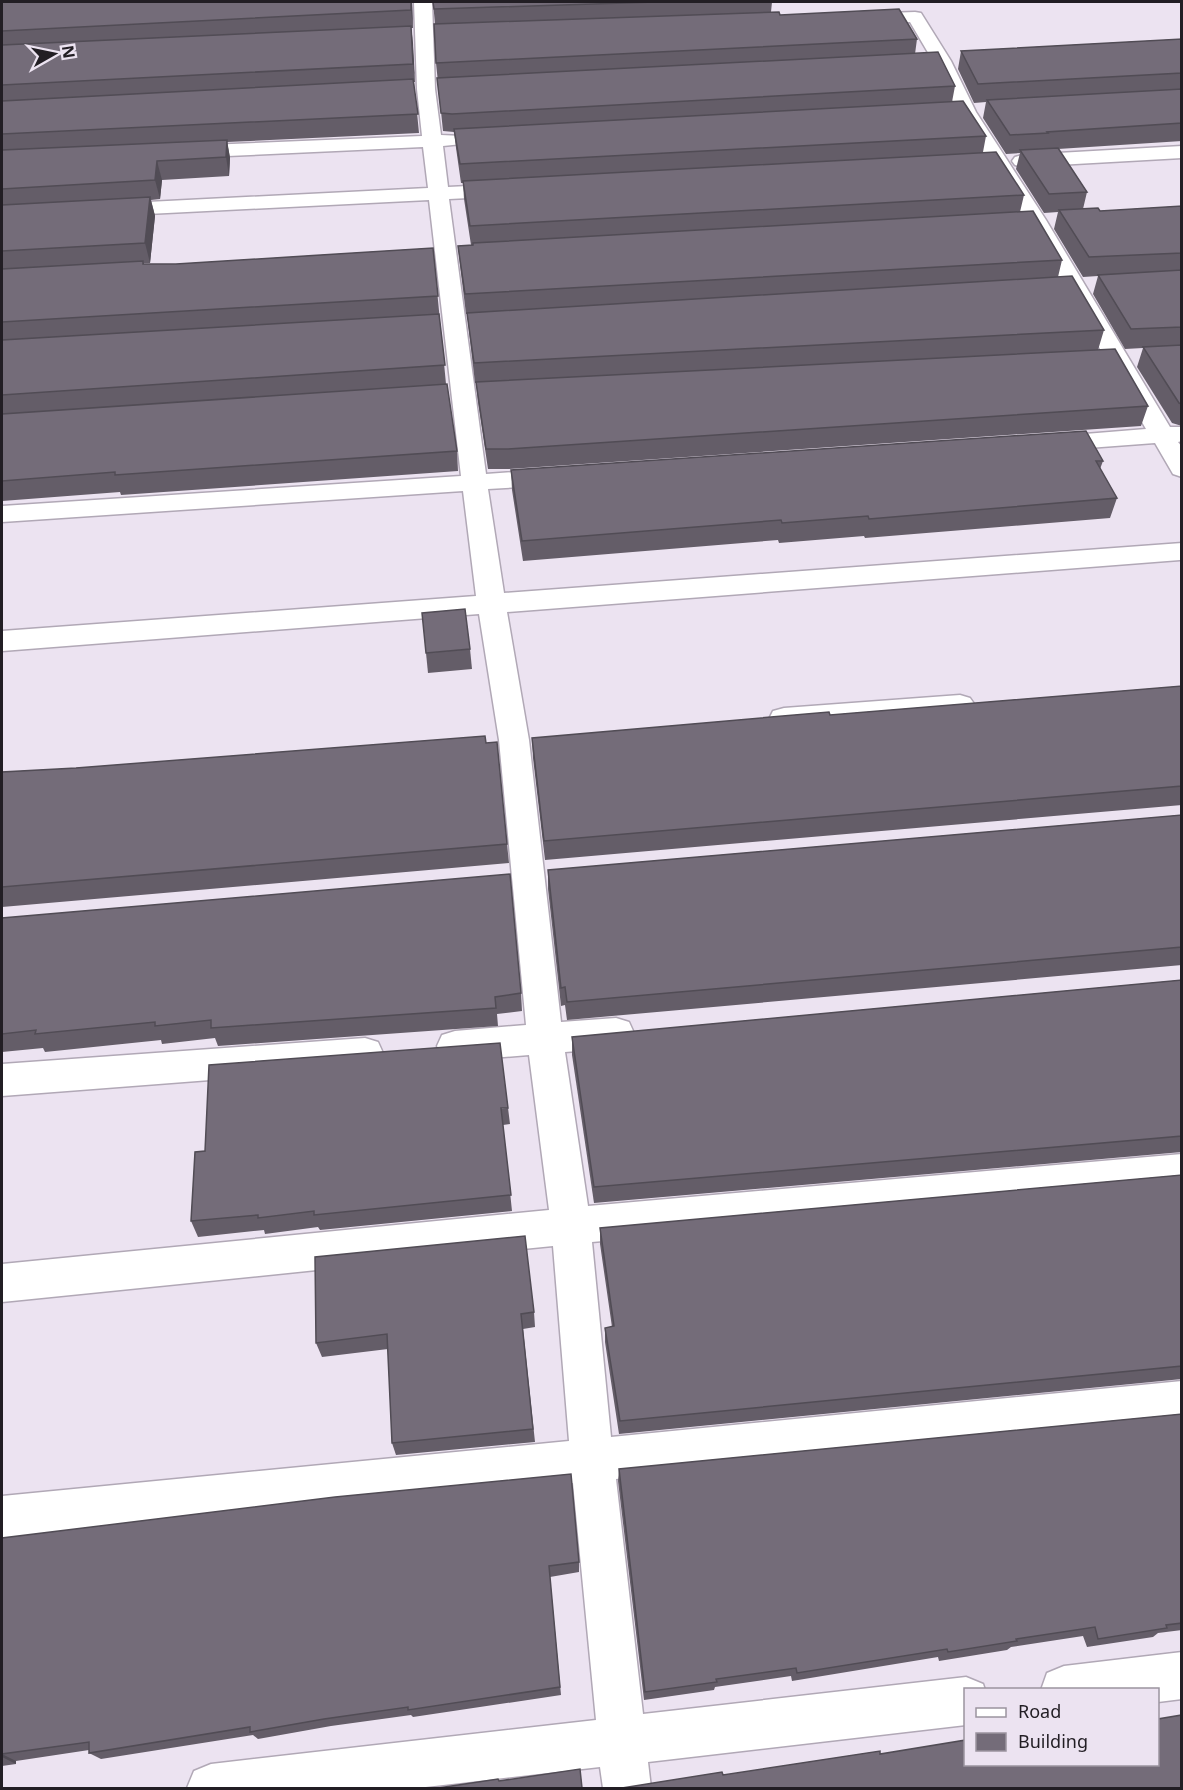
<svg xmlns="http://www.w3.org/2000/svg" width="1183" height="1790" font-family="'Noto Sans',sans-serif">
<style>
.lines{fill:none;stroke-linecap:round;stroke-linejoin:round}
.minor-casing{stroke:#b1a8b6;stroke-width:3}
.minor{fill:#fff;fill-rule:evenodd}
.wall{fill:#645d68}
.shaded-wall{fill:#514c55}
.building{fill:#746c79;stroke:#514c55;stroke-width:1.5}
</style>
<rect width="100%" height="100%" fill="#ece3f1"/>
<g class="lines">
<defs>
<g id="minor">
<path d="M414,2H432L435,89L441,135L462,136L465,140L462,144L443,146L448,187L509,184L516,186L519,190L516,194L509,196L449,199L486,474L556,469L565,472L569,477L565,482L556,485L488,489L504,593L1182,543L1180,560L507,612L529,740L561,1022L616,1018L629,1022L634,1033L629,1044L616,1048L565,1052L588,1206L1182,1154V1188L592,1242L611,1437L1182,1381V1423L616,1479L643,1714L966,1677L983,1684L985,1690H966V1725L648,1762L651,1788H603L600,1767L417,1788H187L194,1771L211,1764L596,1720L573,1483L2,1540V1496L569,1441L553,1246L2,1302V1264L549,1210L529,1055L455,1061L442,1057L437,1046L442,1035L455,1031L526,1025L499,740L479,614L2,651V631L476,596L463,491L2,522V506L461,476L429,200L108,216L101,214L98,210L101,206L108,204L428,188L423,147L183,158L176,156L173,152L176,148L183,146L422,136L417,89Z"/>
<path d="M915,12L921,13L951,61L976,112L1046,220L1170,427H1182V441L1178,442L1182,447V477L1173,474L1155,443L1048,451L1039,449L1036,444L1039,439L1048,437L1146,429L1026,220L958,112L933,61L910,22L860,24L854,23L851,19L854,15L860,14Z"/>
<path d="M1182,146V158L1022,167L1015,165L1012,161L1015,157L1022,155Z"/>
<path d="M960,695L970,698L975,705L970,712L960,715L784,730L773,727L769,719L773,711L784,708Z"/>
<path d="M365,1038L378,1042L383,1053L378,1064L365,1068L2,1096V1064Z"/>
<path d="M1182,1652V1699L1158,1702V1690H1041L1047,1673L1064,1666Z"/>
</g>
</defs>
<use href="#minor" class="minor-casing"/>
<use href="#minor" class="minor"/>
</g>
<g class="wall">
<path d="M2,2H412L413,28H411L415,82H414L419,133L227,142L230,158L229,176L162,180L160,199L151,200L155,216L150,263H144V264H176L433,248L446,384L457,451L458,471L121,495L120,492L2,501Z"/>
<path d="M433,2H772L771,12L780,15L917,39L915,54L955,86L952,102L986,136L983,152L1024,195L1020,212L1062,260L1058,277L1104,330L1098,350L1148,406L1141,426L509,469H488L478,402L476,383H475L467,314H466L460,265L458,246L471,245L464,199L463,183H461L456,148L454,132L443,131L436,63L435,24Z"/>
<path d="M1182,39V141L1058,149L1087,192L1083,209L1100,211L1182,206V426L1172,423L1137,367L1143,348L1125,349L1093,294L1098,276L1083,277L1054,229L1058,212L1044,213L1016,169L1020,153L1006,154L983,118L986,102L974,103L958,69L961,51Z"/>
<path d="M1103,461L1100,469L1117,498L1110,518L865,538L864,536L779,543L778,540L523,561L512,490L511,470Z"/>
<path d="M470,649L472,669L428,673L426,653Z"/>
<path d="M1182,686V805L545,860L533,758L532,738L830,715Z"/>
<path d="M486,743L507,844L509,863L2,907V772L76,768Z"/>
<path d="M1182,815V965L567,1020L565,1005L561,1006L548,889V870Z"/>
<path d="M2,918L521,993L522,1011L497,1014L498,1026L218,1046L215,1038L162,1044L161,1040L45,1052L43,1048L2,1052Z"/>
<path d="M1182,980V1152L594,1203L572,1055V1037Z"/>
<path d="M508,1108L510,1124L503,1125L512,1211L320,1230L318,1227L265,1234L264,1230L198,1237L191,1221L195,1152Z"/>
<path d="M1182,1175V1379L619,1434L605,1342V1328L612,1327L600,1244V1228Z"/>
<path d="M534,1312L535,1327L523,1329L535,1442L396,1455L392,1443L388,1349L322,1357L316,1343Z"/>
<path d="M1182,1414V1630L1158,1633L1153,1637L1087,1647L1083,1636L1011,1647L1007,1650L939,1661L938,1657L792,1681L791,1676L715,1687L714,1690L644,1700L618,1481L619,1469Z"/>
<path d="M2,1538L579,1562V1572L550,1577L561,1695L413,1717L411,1715L331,1726L258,1739L253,1735L101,1759L89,1753V1750L16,1761V1764L2,1766Z"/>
</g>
<g class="shaded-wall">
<path d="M411,2H412L413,28L411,10Z"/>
<path d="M411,26L413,43L415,82L413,64Z"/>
<path d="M227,140L230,158L229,176L226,157Z"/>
<path d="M157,161L162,180L160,199L155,180Z"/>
<path d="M150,197L155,216L150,263L145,243Z"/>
<path d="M2,1754L16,1761V1764L2,1757Z"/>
</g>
<g class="building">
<path d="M2,2H411V10L2,31Z"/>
<path d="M433,2H655L434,9Z"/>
<path d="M899,9L917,39L436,63L434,24L779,12L780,15Z"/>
<path d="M411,26L413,64L2,85V45Z"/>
<path d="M1182,39V73L978,84L961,51Z"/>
<path d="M938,52L955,86L452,114L441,113L437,78Z"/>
<path d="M413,79L418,114L2,134V101Z"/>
<path d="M1182,89V123L1047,132L1048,133L1010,135L987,100Z"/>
<path d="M963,101L986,136L460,164L454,129Z"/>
<path d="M227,140L226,157L157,161L155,180L2,189V150Z"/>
<path d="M1058,148L1087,192L1049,194L1020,150Z"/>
<path d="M996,152L1024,195L470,226L463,181Z"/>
<path d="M150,197L145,243L2,251V205Z"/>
<path d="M1182,206V253L1089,257L1059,210L1098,208L1100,211Z"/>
<path d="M1033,211L1062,260L465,294L458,246L473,245V243Z"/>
<path d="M433,248L438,296L2,322V269L143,261V264H176Z"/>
<path d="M1182,270V327L1131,329L1098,275Z"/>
<path d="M1072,276L1104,330L474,363L467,313Z"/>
<path d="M439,314L445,365L2,395V340Z"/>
<path d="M1182,345V404L1179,403L1143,347Z"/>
<path d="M1115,349L1148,406L508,449H486L476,382Z"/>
<path d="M447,384L457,451L115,475V472L2,481V414Z"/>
<path d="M1086,431L1103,461H1096L1117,498L869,519L868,516L782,523L781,520L522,541L511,470Z"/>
<path d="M465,609L470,649L426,653L422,613Z"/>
<path d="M1182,686V786L544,841L532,738L829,712L830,715Z"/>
<path d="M485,736L486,743L497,742L507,844L2,887V772L76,768Z"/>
<path d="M1182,815V947L567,1002L565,987L561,988L548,870Z"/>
<path d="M510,874L521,993L495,997L496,1008L211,1028V1020L155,1026V1022L35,1034L36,1030L2,1034V918Z"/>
<path d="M1182,980V1136L594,1187L572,1037Z"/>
<path d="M500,1043L508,1108H501L511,1195L314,1215V1211L258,1218V1215L191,1221L195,1152L205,1151L209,1065Z"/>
<path d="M1182,1175V1366L620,1421L605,1328L614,1326L600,1228Z"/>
<path d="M525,1236L534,1312L521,1314L533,1429L392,1443L387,1334L316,1343L315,1257Z"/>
<path d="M1182,1414V1623L1166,1625L1167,1628L1098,1639L1095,1627L1016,1639L1017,1641L948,1652L947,1649L797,1673L796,1668L716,1679L717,1682L645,1692L619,1469Z"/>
<path d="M571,1474L579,1562L549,1566L560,1687L408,1710V1707L324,1719L250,1732V1727L89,1753V1742L2,1754V1756V1538L335,1497Z"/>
<path d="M1182,1715V1788H622L722,1772L723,1775L880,1751V1754L966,1740V1764H1158V1719Z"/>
<path d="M580,1769L582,1788H438L498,1779L499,1781Z"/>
</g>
<rect width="1183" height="1790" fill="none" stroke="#221e24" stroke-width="6"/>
<rect x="964" y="1688" width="195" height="78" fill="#ece3f1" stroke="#9b949f" stroke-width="1.5"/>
<rect x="976" y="1708" width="30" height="9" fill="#ffffff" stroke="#9b949f" stroke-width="1.5"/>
<text x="1018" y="1718" font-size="18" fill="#221e24">Road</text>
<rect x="976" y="1733" width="30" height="18" fill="#746c79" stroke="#9b949f" stroke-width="1.5"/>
<text x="1018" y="1748" font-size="18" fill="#221e24">Building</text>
<g transform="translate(54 54) rotate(81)" stroke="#ece3f1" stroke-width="4.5" paint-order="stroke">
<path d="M0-4.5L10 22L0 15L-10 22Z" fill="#221e24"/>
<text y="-9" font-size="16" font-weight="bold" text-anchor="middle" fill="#221e24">N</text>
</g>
</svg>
